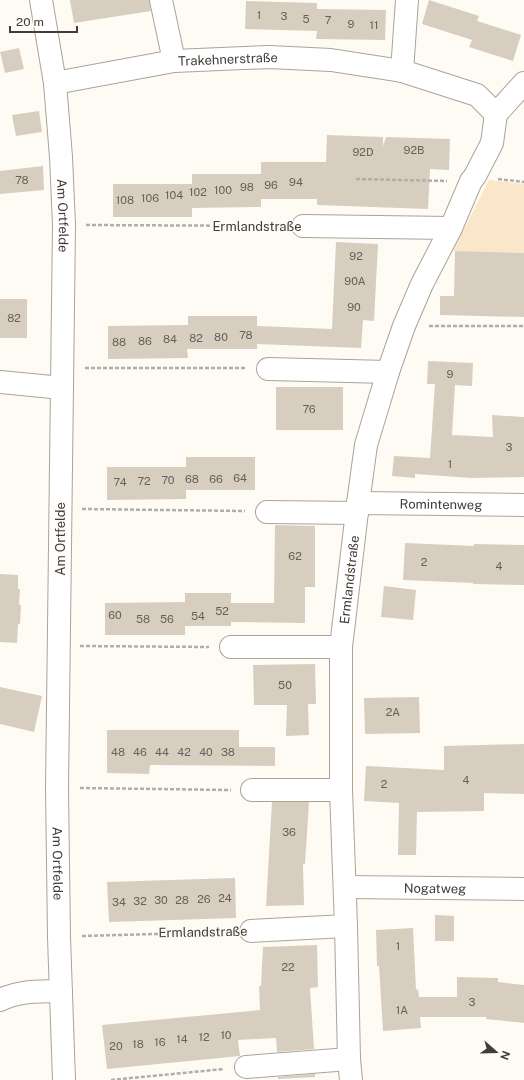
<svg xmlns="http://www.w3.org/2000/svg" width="524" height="1080" font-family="'Public Sans',sans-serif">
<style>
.green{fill:#fae6c8}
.building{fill:#d7cec0}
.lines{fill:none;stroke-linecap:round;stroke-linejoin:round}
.minor-casing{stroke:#aca397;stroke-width:24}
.major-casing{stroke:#aca397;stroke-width:24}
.path{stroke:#b1ada8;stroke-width:2.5;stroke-dasharray:4 2;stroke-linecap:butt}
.minor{stroke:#fff;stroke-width:22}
.major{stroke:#fff;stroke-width:22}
.labels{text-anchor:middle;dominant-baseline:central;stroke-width:3;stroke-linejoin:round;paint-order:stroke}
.number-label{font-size:11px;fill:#666059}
.street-label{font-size:13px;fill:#403c37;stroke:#fefbf5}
</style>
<rect width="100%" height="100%" fill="#fefbf5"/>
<path class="green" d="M489,180L524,184V253L453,251Z"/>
<g class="building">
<path d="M70,0H149L151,11L74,23Z"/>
<path d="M429,0L479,16L477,21L521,35L513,61L469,47L472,40L422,24Z"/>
<path d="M246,1L317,3V9L386,10L385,40L316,39L317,31L245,29Z"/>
<path d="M19,48L24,69L5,73L0,52Z"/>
<path d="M39,111L42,132L16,136L12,115Z"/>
<path d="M327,135L383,137V146L386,137L450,139L449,170L430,169L428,209L317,205V199H261V207L192,208V217H113V184H192V174H261V162H326Z"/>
<path d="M43,166L44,190L0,194V171Z"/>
<path d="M336,242L378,244L374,321L363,320L361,348L257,344V349H187L188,358L108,359V326L188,325V316H257V326L332,329Z"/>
<path d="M455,251L524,253V317L440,315V296H454Z"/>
<rect x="0" y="299" width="27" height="39"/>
<path d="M428,361L473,363L472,386L455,385L452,435L493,437L492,415L524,417V477L472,478L415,474V478L392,476L394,456L430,458L435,384H427Z"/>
<rect x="276" y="387" width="67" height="43"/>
<path d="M186,457H255V490H186V499L107,500V467H186Z"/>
<path d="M275,525L315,526V587H305V623L231,622V626H185V635H105V603L185,602V593H231V603H274Z"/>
<path d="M405,543L474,546V544L524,545V585L473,584V583L403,580Z"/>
<path d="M0,574L18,575V589H20L19,605H21L20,624H18L17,643L0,642Z"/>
<path d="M384,586L416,590L413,620L381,617Z"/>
<path d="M315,664L316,704H308L309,735L286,736L287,705H254L253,665Z"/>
<path d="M0,687L42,696L34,732L0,724Z"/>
<path d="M419,697L420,733L365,734L364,698Z"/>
<path d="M107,730H239V747H275V766L150,765L149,774L107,773Z"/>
<path d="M524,744V794L484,793V811L417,812L416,855H398L399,803L364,801L366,766L444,770V746Z"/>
<path d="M272,802H309L305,864H303L304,905L266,906Z"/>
<path d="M235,878L236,918L109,922L107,882Z"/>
<path d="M435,915L454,916V941H435Z"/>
<path d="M413,928L416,990L418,989L419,997H457V977L498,978V982L524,985V1023L486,1019V1017H420L421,1028L383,1031L379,966H377L376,930Z"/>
<path d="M317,945L318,987L310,988L314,1049L277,1052L276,1038L238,1040L240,1056L107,1069L102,1025L260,1010L259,986H261L263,947Z"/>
<path d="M315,1074V1077L278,1079V1077Z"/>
</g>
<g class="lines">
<defs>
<g id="minor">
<path d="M161,0L174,61"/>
<path d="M402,71L407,0"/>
<path id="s1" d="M55,83L174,61L269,57L331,60L402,71L477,95L496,114"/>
<path d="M496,114L524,83"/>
<path d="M303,226L451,228"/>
<path d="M268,369L388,372"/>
<path d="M0,382L62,388"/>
<path id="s2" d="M358,503L524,505"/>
<path d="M267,512L357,513"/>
<path d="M231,647H341"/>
<path d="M252,790H341"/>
<path id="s3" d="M345,887L524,889"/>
<path d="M251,931L346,926"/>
<path d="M0,1000C20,990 39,992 61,991"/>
<path d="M246,1067L349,1059"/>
<path id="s4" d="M351,1080L349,1059L346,926L341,790V647L358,503L366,445L388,372L404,326L422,284L451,228L471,181L475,176L492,143L496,114"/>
</g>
<g id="major">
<path id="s5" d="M41,0L55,83L61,157L64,225L57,788L59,937L64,1080"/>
</g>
</defs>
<use href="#minor" class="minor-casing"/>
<use href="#major" class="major-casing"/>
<g class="path">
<path d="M356,179L447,181"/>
<path d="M498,179L524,182"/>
<path d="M86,225L281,226"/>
<path d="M429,326H524"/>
<path d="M85,368H246"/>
<path d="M82,509L245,511"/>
<path d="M80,646L209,647"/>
<path d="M80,788L231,790"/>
<path d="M82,936L229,932"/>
<path d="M111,1080L224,1069"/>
</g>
<use href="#minor" class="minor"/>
<use href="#major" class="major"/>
</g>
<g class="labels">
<g class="number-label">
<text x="259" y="15">1</text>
<text x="284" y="16">3</text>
<text x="306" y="19">5</text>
<text x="328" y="20">7</text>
<text x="351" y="24">9</text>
<text x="374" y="25">11</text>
<text x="414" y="150">92B</text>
<text x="363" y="152">92D</text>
<text x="22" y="180">78</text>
<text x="296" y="182">94</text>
<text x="271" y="185">96</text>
<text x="247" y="187">98</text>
<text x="223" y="190">100</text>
<text x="198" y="192">102</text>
<text x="174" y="195">104</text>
<text x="150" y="198">106</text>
<text x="125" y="200">108</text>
<text x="356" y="256">92</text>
<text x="355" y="281">90A</text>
<text x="354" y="307">90</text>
<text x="14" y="318">82</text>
<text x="246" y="335">78</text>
<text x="221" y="337">80</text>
<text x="196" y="338">82</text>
<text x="170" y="339">84</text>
<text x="145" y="341">86</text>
<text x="119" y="342">88</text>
<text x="450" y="374">9</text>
<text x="309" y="409">76</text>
<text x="509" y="447">3</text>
<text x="450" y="464">1</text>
<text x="240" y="478">64</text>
<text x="192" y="479">68</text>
<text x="216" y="479">66</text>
<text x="168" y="480">70</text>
<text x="144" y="481">72</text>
<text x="120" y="482">74</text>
<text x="295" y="556">62</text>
<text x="424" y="562">2</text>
<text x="499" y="566">4</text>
<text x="222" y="611">52</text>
<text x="115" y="615">60</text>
<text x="198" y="616">54</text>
<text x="143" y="619">58</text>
<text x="167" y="619">56</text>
<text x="285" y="685">50</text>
<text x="393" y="712">2A</text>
<text x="118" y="752">48</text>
<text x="140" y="752">46</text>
<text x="162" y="752">44</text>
<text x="184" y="752">42</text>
<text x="206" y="752">40</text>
<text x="228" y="752">38</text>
<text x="466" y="780">4</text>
<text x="384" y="784">2</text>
<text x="289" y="832">36</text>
<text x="225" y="898">24</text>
<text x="204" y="899">26</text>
<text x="161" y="900">30</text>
<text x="182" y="900">28</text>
<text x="140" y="901">32</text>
<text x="119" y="902">34</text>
<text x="398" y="946">1</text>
<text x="288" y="967">22</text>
<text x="472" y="1002">3</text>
<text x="402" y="1010">1A</text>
<text x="226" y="1035">10</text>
<text x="204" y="1037">12</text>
<text x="182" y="1039">14</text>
<text x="160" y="1042">16</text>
<text x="138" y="1044">18</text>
<text x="116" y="1046">20</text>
</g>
<g class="street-label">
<text stroke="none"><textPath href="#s1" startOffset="175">Trakehnerstraße</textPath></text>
<text stroke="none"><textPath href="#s5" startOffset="217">Am Ortfelde</textPath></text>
<text x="257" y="226">Ermlandstraße</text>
<text stroke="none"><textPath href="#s2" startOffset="83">Romintenweg</textPath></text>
<text transform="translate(60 539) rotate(-90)">Am Ortfelde</text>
<text stroke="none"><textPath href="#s4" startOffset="501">Ermlandstraße</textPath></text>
<text stroke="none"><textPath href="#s5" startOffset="865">Am Ortfelde</textPath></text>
<text stroke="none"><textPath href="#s3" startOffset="90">Nogatweg</textPath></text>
<text transform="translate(203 932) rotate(-1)">Ermlandstraße</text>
</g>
</g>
<g transform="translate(496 1052) rotate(110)" stroke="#fefbf5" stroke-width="3" paint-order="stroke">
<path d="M0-3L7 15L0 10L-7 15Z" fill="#403c37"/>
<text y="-6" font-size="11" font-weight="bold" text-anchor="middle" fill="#403c37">N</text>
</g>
<path d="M10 26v6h67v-6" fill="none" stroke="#403c37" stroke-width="2"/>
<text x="16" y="26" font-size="12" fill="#403c37" stroke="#fefbf5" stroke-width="3" paint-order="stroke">20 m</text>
</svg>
